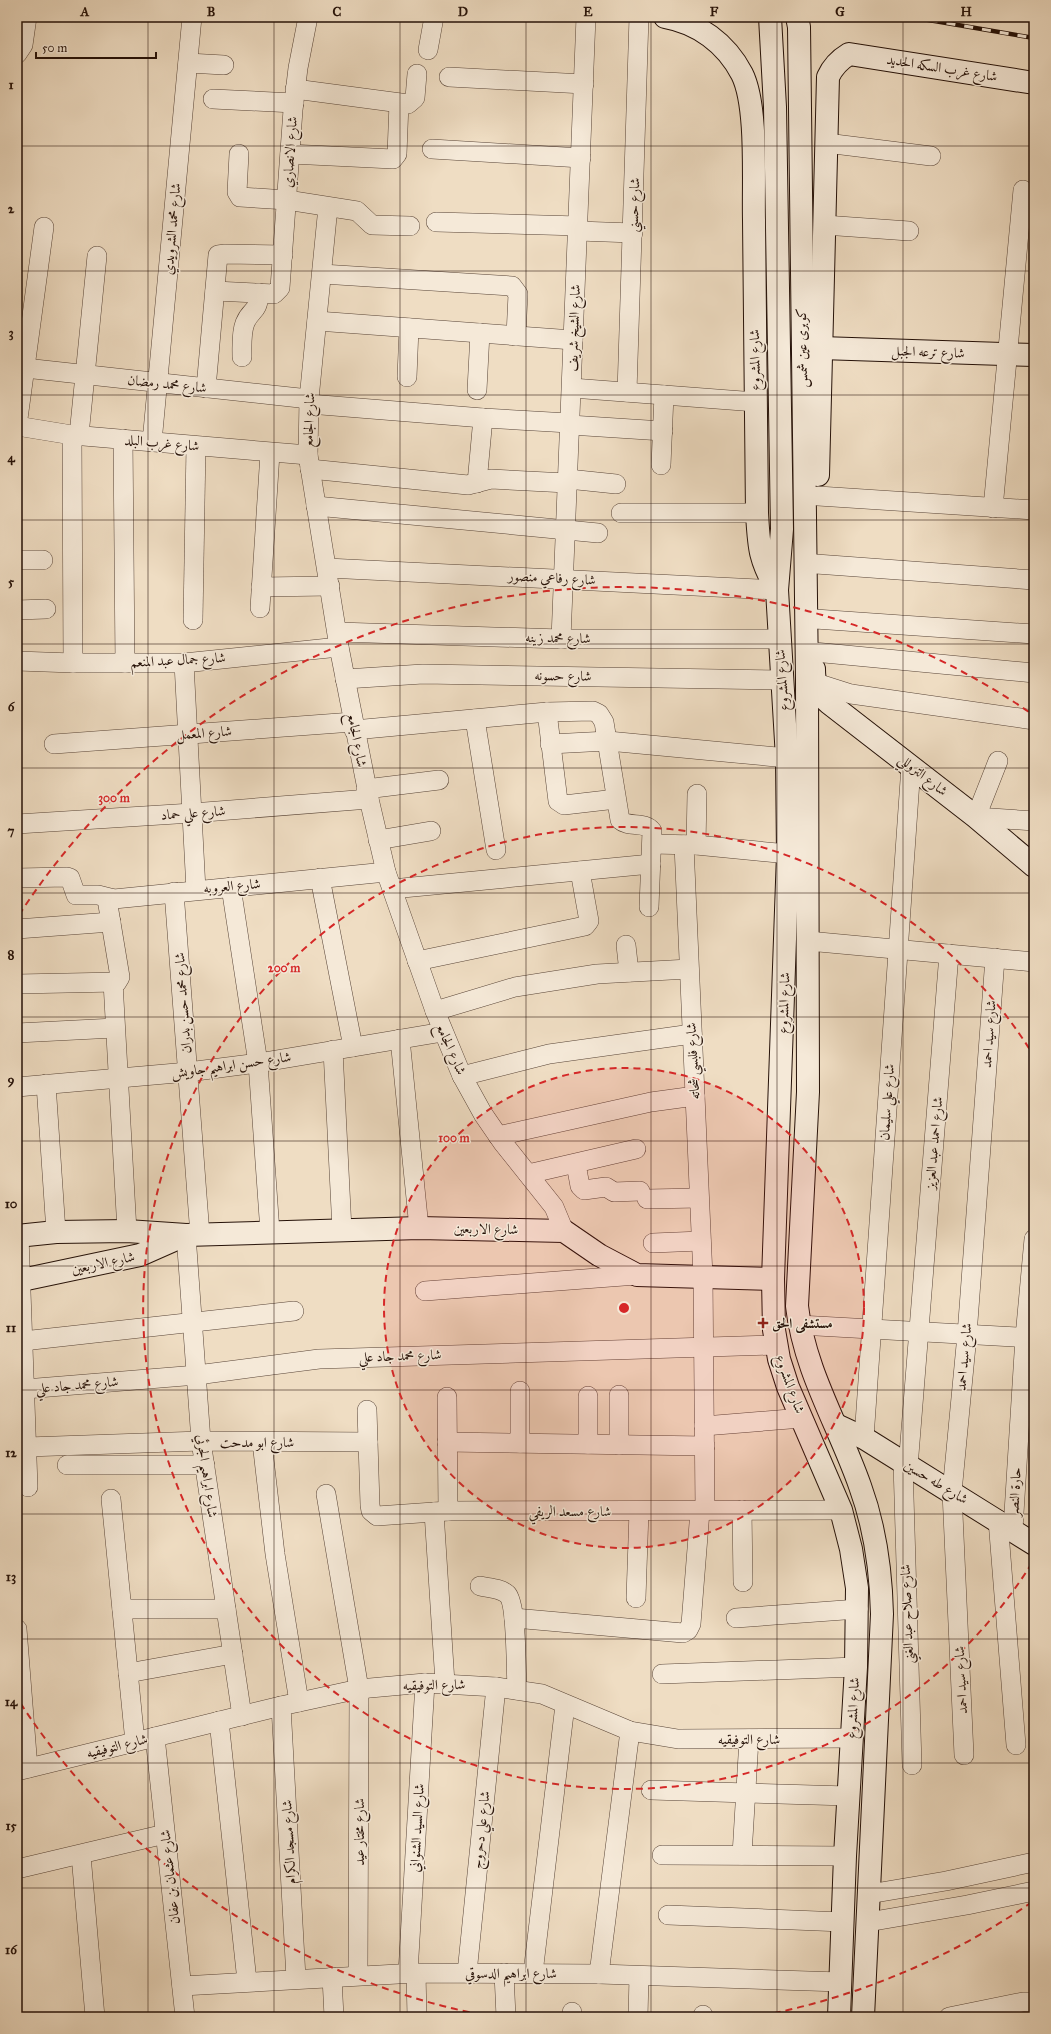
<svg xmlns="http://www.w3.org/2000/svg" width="1051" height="2034" font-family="'IM FELL Great Primer',Amiri,serif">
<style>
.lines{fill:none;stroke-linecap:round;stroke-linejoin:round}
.street-casing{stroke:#584437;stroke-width:20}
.secondary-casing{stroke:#251108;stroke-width:24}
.street{stroke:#f5e9d8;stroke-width:19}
.secondary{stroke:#f5e9d8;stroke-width:22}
.rail-casing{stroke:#251108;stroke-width:4.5}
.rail{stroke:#f5e9d8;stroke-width:3;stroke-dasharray:9;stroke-linecap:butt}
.grid{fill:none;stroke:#251108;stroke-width:1;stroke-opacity:0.55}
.ring{fill:none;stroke:#d62828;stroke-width:2;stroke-dasharray:7 5}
.poi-dot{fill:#8f2418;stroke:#f5e9d8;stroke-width:1.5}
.labels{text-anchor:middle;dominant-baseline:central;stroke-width:3;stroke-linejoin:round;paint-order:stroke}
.street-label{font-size:14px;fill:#251108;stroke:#f5e9d8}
.poi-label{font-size:14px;font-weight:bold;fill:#251108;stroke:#f5e9d8;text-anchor:start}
.centre{fill:#d62828;stroke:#f5e9d8;stroke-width:2}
.ring-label{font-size:12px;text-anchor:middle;font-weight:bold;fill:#d62828;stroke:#f5e9d8;stroke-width:3;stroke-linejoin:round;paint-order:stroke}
.neatline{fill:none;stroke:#251108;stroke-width:1.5}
.grid-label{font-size:13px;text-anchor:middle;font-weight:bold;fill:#251108}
</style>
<rect width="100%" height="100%" fill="#efddc3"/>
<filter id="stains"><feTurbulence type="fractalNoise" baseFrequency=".005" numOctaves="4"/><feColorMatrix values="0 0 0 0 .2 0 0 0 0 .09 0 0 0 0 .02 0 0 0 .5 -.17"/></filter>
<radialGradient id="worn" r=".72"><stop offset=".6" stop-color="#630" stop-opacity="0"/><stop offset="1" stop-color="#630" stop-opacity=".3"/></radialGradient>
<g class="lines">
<defs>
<g id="street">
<path d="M428,50L434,17"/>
<path d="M17,54L23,45L27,17"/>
<path d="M188,63L224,65"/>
<path d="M449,77L584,84"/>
<path d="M295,89L408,104L415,98L417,74"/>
<path d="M213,99L294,103"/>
<path d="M826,143L931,156"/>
<path d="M432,149L581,158"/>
<path d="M239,154L237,192L240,197L287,200L357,211L372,225L410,226"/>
<path d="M290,154L393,159L397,154L399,103"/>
<path d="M328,207L309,399L308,455L339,647L369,799L386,872L435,1011L462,1076L483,1114L503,1143L554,1207L564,1231"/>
<path d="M436,222L579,226"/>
<path d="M824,225L909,231"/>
<path d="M578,231L633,233"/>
<path d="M322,274L512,286L518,294L516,336"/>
<path d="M215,291L274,294L280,288L293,110L298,68L308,17"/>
<path d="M317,321L573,340"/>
<path d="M242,357C242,347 241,333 245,323C251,308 258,314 259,293"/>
<path d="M25,368L309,399"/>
<path d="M407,377L409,328"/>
<path d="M206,388L218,255L225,254L283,255"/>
<path d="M572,388L756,402"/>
<path d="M477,390L480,333"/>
<path d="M627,392L639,17"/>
<path d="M309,404L483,418L569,423"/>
<path d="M570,425L663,431"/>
<path d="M17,426L72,435L308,455"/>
<path d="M17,426L44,227"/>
<path d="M72,435L73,663"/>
<path d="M79,435L97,256"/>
<path d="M123,439L125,663"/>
<path d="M152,442L192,17"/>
<path d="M661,465L664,395"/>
<path d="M310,469L468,485L491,479L567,483"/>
<path d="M568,479L616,484"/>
<path d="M477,483L483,418"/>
<path d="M818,496L1034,510"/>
<path d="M316,506L598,533"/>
<path d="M993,508L1023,190"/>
<path d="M621,513H757"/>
<path d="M17,560H43"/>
<path d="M816,564L1034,580"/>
<path d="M327,568L777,590"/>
<path d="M261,587L330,586"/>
<path d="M260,608L270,453"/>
<path d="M17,610L46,609"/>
<path d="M815,619L1034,634"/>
<path d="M193,620L196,446"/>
<path d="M338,632L561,639H779"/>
<path d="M561,639L586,17"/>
<path d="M814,652L1034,673"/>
<path d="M17,661L73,663H184L339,647"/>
<path d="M184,663L196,890"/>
<path d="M345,679L423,674L782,680"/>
<path d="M807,680L851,694L1034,720"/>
<path d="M547,712L558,801L564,805L616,799"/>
<path d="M475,719L496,850"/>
<path d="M354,730L547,712L593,711L599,714L604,722L620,820C629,828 645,821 652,831L649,907"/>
<path d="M54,744L353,722"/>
<path d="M550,744L608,741L787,758"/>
<path d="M998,761L976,817L1034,821"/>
<path d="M366,789L439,780"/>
<path d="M17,824L192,813L369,799"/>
<path d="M378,840L431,831"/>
<path d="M652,844L696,845L788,854"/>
<path d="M684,845L703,1277L705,1511"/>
<path d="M696,845L697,794"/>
<path d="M17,878L67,877L70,878L76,895H98L114,899L386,872"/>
<path d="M320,878L353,1047"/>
<path d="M231,887L258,1063L270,1232"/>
<path d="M392,889L651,864"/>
<path d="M174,892L200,1235"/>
<path d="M17,929L111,922"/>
<path d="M808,941L1034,962"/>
<path d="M626,945L629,972"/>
<path d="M417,961L585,926L589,921L580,871"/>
<path d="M113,982L127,1231"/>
<path d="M17,984L117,982L120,977L107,899"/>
<path d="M435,1011L515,987L597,974L689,969"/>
<path d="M17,1033L115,1028"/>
<path d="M400,1039L419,1228"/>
<path d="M333,1050L342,1230"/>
<path d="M462,1076L549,1054L692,1034"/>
<path d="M46,1084L56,1232"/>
<path d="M17,1087L188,1072L258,1063L443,1032"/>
<path d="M498,1136L651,1102L695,1096"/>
<path d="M576,1164L580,1186L584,1190L606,1187L614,1192L640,1191"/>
<path d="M528,1174L636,1149"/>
<path d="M647,1199L699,1198"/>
<path d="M186,1235L201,1441L242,1716"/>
<path d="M19,1236L28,1487"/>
<path d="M653,1243L701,1241"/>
<path d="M425,1291L637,1275"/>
<path d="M799,1325L1034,1338"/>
<path d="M23,1341L294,1311"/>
<path d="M25,1389L197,1375L319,1359L776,1345"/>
<path d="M588,1396V1444"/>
<path d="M447,1397L448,1511"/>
<path d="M367,1410L370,1505L371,1511L377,1516L448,1511L841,1510"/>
<path d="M704,1426L802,1418"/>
<path d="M864,1438L911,766"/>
<path d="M262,1442L275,1554L299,1702"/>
<path d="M447,1442L705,1446"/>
<path d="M520,1443V1391"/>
<path d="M619,1445V1395"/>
<path d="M27,1447L201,1441L368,1442"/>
<path d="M903,1463L912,1765"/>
<path d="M67,1465H205"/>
<path d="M908,1467L949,954"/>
<path d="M326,1494L359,1689L358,1975"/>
<path d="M111,1499L135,1742"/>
<path d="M742,1510L743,1582"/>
<path d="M434,1512L445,1683"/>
<path d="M998,1520L1016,1745"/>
<path d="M1013,1529L1025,1337L1034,1239"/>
<path d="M480,1586C489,1588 500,1588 507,1594C517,1603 516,1674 517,1690"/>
<path d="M636,1598L639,1511"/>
<path d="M122,1609H226"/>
<path d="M514,1618L683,1633L688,1630L691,1624L700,1511"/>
<path d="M736,1618L858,1609"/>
<path d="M17,1629L28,1768"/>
<path d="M128,1673L233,1654"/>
<path d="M662,1674L856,1667"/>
<path d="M281,1706L296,1978"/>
<path d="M219,1721L247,1981"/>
<path d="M155,1737L185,2017"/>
<path d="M964,1755L952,1492L967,1335L995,958"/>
<path d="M17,1771L281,1706L359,1689L425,1683L496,1687L542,1694L630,1731L678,1739L852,1738"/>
<path d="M651,1790L848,1796"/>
<path d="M81,1855L95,2017"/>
<path d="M662,1855L845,1856"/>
<path d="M742,1855L749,1739"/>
<path d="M17,1869L165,1834"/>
<path d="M869,1894L946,1881L1034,1862"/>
<path d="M668,1915L843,1922"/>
<path d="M868,1922L967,1905L1034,1891"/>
<path d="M408,1973L425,1683"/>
<path d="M416,1973L417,2017"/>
<path d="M467,1973L496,1687"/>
<path d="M504,1973L506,2017"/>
<path d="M533,1973L565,1705"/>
<path d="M599,1974L630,1731"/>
<path d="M332,1977L334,2017"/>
<path d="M182,1986L416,1973L599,1974L841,1982"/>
<path d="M572,2012V2017"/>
<path d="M638,2017L639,1976"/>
<path d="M703,2017V2015"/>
<path d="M949,2017L1023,2002H1034"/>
</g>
<g id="secondary">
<path d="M665,17C698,23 726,43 742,74C758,106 753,182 754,220C755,318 756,415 757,513C759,547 759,559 777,590"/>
<path d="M770,17L775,107L782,529L777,590L787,758L788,854L773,1279L774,1330L779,1359L788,1387L841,1510L851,1549L857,1588L856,1667L845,1856L839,2017"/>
<path d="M797,17L799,27L807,680L808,1092L797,1306C804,1370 839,1426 860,1486C875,1527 881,1570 882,1614L863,2017"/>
<path d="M821,348L1034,355"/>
<path d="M818,475L828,77C833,66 839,60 849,54L1034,83"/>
<path d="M814,669C814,684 817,693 829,703L976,817L1034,866"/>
<path d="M17,1236L56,1232L127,1231L186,1235L419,1228L564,1231L599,1255L637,1275L773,1279"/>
<path d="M17,1281L140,1255L183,1236"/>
<path d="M836,1425L864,1438L1034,1544"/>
</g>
</defs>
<use href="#street" class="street-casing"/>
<use href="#secondary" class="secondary-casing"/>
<use href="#street" class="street"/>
<use href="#secondary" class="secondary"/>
<defs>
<g id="rail">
<path d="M911,17L1034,38"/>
<path d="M1031,17L1034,18"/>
</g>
</defs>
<use href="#rail" class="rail-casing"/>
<use href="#rail" class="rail"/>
</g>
<path class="grid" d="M148,17V2017M274,17V2017M400,17V2017M526,17V2017M651,17V2017M777,17V2017M903,17V2017M17,146H1034M17,271H1034M17,395H1034M17,520H1034M17,644H1034M17,768H1034M17,893H1034M17,1017H1034M17,1141H1034M17,1266H1034M17,1390H1034M17,1514H1034M17,1639H1034M17,1763H1034M17,1888H1034"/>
<circle cx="624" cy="1308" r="240" fill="#d62828" fill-opacity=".12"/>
<g class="ring">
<circle cx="624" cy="1308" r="240"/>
<path d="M1032 1563A481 481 0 1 1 1032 1053"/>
<path d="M1032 1902A721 721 0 0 1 755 2017M493 2017A721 721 0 0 1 19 1701M19 915A721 721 0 0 1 1032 714"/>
</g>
<path class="poi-dot" d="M761 1317h4v4h4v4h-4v4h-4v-4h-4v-4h4z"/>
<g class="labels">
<g class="street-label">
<text transform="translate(942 68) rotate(9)">شارع غرب السكه الحديد</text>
<text transform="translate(290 152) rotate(-86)">شارع الانصاري</text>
<text transform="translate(634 205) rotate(-88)">شارع حسني</text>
<text transform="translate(172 229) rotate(-85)">شارع محمد الشرويدي</text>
<text transform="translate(574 328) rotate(-88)">شارع الشيخ شريف</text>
<text transform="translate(802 348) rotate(-91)">كوبرى عين شمس</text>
<text transform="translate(928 352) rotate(2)">شارع ترعه الجبل</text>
<text transform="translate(755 360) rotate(-91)">شارع المشروع</text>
<text transform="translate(167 384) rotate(6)">شارع محمد رمضان</text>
<text transform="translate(309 420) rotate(-88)">شارع الجامع</text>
<text transform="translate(162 443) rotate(5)">شارع غرب البلد</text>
<text transform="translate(552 578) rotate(3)">شارع رفاعي منصور</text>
<text transform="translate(558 638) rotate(1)">شارع محمد زينه</text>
<text transform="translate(178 660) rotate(-3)">شارع جمال عبد المنعم</text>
<text transform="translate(563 676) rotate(1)">شارع حسونه</text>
<text transform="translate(782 680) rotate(-94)">شارع المشروع</text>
<text transform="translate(204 733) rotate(-4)">شارع المعمل</text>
<text transform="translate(357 740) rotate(79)">شارع الجامع</text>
<text transform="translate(923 775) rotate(38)">شارع التروللي</text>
<text transform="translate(193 813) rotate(-4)">شارع علي حماد</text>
<text transform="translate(232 886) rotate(-5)">شارع العروبه</text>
<text transform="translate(183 1003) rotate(-94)">شارع محمد حسن بدران</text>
<text transform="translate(784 1003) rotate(-88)">شارع المشروع</text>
<text transform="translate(989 1034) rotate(-86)">شارع سيد احمد</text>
<text transform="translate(451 1049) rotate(66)">شارع الجامع</text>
<text transform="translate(693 1061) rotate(-93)">شارع فلبسي شحاته</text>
<text transform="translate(231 1065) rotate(-8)">شارع حسن ابراهيم جاويش</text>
<text transform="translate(887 1102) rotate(-86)">شارع علي سليمان</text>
<text transform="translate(934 1143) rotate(-85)">شارع احمد عبد العزيز</text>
<text transform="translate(486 1229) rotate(1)">شارع الاربعين</text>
<text transform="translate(103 1263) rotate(-12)">شارع الاربعين</text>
<text transform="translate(400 1356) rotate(-2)">شارع محمد جاد علي</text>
<text transform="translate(964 1357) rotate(-85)">شارع سيد احمد</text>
<text transform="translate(790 1384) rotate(70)">شارع المشروع</text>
<text transform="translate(77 1385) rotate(-5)">شارع محمد جاد علي</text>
<text x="257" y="1442">شارع ابو مدحت</text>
<text transform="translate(207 1476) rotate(82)">شارع ابراهيم الجرئي</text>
<text transform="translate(936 1482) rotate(31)">شارع طه حسين</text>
<text transform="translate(1015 1492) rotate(-87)">حارة النصر</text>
<text x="570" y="1511">شارع مسعد الريفي</text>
<text transform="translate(907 1614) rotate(-92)">شارع صلاح عبد الغني</text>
<text transform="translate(961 1680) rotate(-93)">شارع سيد احمد</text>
<text transform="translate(434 1685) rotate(-1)">شارع التوفيقيه</text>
<text transform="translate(853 1708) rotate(-87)">شارع المشروع</text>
<text x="749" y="1739">شارع التوفيقيه</text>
<text transform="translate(117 1746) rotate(-14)">شارع التوفيقيه</text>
<text transform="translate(417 1828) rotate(-87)">شارع السيد الشنواني</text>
<text transform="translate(481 1830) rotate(-84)">شارع علي دحروج</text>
<text transform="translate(359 1832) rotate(-90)">شارع مختار عيد</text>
<text transform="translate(289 1842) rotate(-93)">شارع مسجد الكرام</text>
<text transform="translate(170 1877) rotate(-96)">شارع عثمان بن عفان</text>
<text x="511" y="1973">شارع ابراهيم الدسوقي</text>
</g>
<g class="poi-label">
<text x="772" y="1323">مستشفى الحق</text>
</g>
</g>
<circle cx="624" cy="1308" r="6" class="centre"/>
<g class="ring-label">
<text x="114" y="802">300 m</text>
<text x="284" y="972">200 m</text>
<text x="454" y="1142">100 m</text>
</g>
<rect width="1051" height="2034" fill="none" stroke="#efddc3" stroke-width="44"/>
<path d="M36 52v6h120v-6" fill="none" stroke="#251108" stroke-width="2"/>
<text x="42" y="52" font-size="12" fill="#251108" stroke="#f5e9d8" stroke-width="3" paint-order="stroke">50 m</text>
<rect x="22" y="22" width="1007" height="1990" class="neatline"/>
<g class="grid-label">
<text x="85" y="16">A</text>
<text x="211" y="16">B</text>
<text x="337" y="16">C</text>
<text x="463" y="16">D</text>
<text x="588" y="16">E</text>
<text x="714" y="16">F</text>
<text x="840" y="16">G</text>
<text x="966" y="16">H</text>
<text x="11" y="89">1</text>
<text x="11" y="213">2</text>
<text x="11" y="337">3</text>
<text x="11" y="462">4</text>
<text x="11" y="586">5</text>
<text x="11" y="711">6</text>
<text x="11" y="835">7</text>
<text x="11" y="959">8</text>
<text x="11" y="1084">9</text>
<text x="11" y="1208">10</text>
<text x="11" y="1332">11</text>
<text x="11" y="1457">12</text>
<text x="11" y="1581">13</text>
<text x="11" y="1706">14</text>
<text x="11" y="1830">15</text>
<text x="11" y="1954">16</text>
</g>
<rect width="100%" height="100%" filter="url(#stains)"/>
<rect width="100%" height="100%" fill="url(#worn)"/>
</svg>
